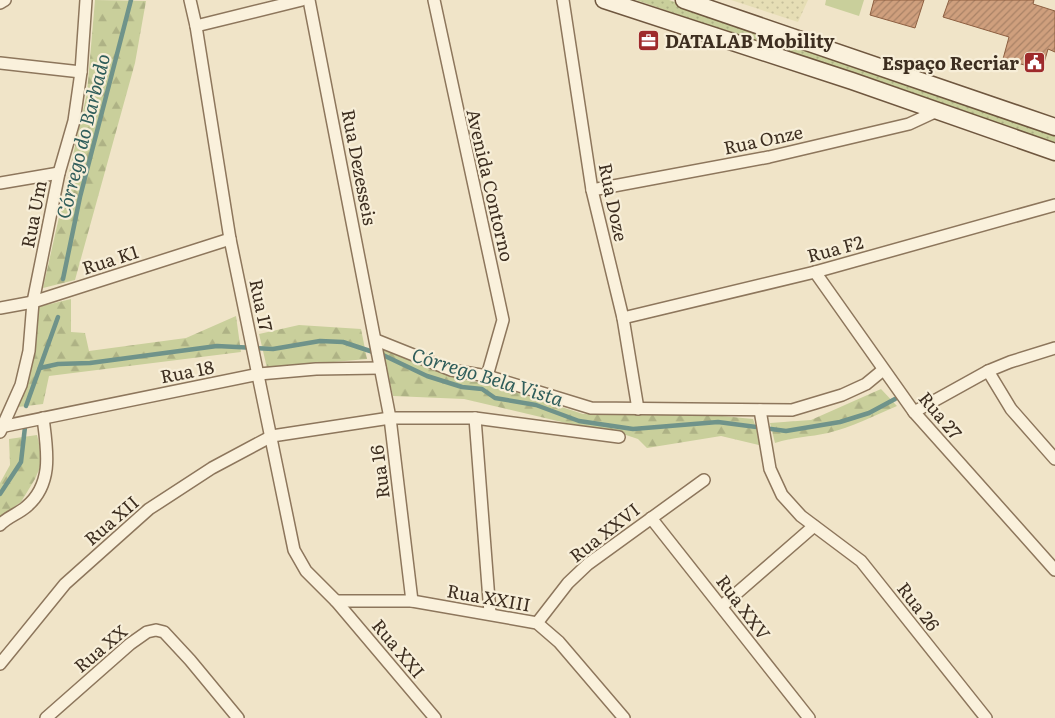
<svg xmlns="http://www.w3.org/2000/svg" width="1055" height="718" font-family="Literata,serif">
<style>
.farmland{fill:url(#farmland-dots)}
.grass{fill:url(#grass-dots)}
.forest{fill:url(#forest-firs)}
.pitch{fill:#c9cf9b}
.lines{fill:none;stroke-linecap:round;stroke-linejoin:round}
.stream{stroke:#6f938a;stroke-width:4.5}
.building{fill:url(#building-hatch);stroke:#8d5f41}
.street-casing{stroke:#8d765c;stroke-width:14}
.secondary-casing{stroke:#6f573f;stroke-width:19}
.street{stroke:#faf1dc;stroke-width:11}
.secondary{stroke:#faf1dc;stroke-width:16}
.labels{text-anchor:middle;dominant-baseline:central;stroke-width:4.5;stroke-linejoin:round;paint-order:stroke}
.poi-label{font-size:18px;font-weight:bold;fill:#3d2e20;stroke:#f7eed8;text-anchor:start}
.street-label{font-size:18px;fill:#3d2e20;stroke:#f7eed8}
.water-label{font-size:19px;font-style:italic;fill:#2f5d5a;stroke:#f7eed8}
</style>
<defs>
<pattern id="farmland-dots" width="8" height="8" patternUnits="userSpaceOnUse" patternTransform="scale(1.25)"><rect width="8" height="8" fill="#e6deb5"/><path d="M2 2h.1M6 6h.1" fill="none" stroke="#c6bf9b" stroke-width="1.8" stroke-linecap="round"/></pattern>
<pattern id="grass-dots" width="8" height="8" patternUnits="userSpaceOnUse" patternTransform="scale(1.25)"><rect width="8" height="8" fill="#c9cf9b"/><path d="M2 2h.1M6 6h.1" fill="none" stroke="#aeb285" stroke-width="1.8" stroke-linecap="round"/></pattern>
<pattern id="forest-firs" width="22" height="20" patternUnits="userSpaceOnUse" patternTransform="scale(1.25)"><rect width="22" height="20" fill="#c9cf9b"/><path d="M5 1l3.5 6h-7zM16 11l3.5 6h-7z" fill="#aeb285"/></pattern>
<pattern id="building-hatch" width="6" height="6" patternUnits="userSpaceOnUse" patternTransform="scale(1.25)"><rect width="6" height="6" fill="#cf9f7d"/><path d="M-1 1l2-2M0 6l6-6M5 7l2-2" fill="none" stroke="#a98266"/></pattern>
</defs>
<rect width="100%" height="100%" fill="#f0e4c8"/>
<path class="farmland" d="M731,0H808L798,22Z"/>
<path class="grass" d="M636,0H669L1055,133V145Z"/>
<g class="forest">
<path d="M95,0L146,1L135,63L75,280L43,288L87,93Z"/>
<path d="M71,299V332L85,333L89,351L186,338L236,316L241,352L49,376L43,404L18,407L35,353L38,307Z"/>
<path d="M299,325L361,329L367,359L267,368L259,334Z"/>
<path d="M382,348L459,379L494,385L583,414L712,415L753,419L763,446L721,436L647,448L638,439L614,431L566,423L464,399L393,396Z"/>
<path d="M881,389L897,406C874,416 852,427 828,433C810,437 793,437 775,443L770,423L811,420Z"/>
<path d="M37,435L43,460L35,479L21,502L0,517V483L10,465L9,439Z"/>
</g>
<path class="pitch" d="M826,0H864L859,16L825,5Z"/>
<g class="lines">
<g class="stream">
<path d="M63,279L80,197L131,0"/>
<path d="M40,368L58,364L90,363L217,346L273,349L320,341L343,342L385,356L427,376L462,387L482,389L495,398L536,405L579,421L633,429L718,422L786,431L840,422L869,413L895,399"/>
<path d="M26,406L58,317"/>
<path d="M0,494L21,462L25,427"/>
</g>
</g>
<g class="building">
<path d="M874,0H924L915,28L870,15Z"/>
<path d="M949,0H1034L1033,4L1055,11V52L1048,49L1042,70L1003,59L1009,37L943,17Z"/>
</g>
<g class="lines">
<defs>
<g id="street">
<path d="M190,0L196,26L230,239L294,550L306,571L336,601L435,718"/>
<path d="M309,0L390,418L412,601"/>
<path d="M434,0L503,320L487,376"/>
<path d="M563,0L592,190L623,318L638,409"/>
<path d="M0,3L5,0"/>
<path d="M196,26L302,0"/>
<path d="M0,63L81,72"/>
<path d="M0,183L59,173"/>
<path d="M592,190L769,157L909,124L937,111"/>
<path d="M815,272L914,412L1055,570"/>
<path d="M0,308L33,302L230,239"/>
<path d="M623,318L815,272L1055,205"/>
<path d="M376,340L451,370L487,376L591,408L792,410L842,395L866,384L883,370"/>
<path d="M988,371L1011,409L1055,459"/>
<path d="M760,410L770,469L782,495L801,516L861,561L986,718"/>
<path d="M914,412L988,371L1010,362L1055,348"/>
<path d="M475,418L490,613"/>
<path d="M0,427L259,374L316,369L380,368"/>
<path d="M0,432L21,385L29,351L33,302L59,173L74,121L81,72L86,0"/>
<path d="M651,518L809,718"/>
<path d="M0,525C7,517 18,514 26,507C54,484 47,449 43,418"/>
<path d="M336,601H412L537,623L559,642L624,718"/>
<path d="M722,606L814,526"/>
<path d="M537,623L568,583L588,564L704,480"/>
<path d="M0,664L65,584L149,509L212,468L272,436L390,418H475L619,437"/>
<path d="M46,718L130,644L147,632L156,630L164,632L190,660L238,718"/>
</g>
<g id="secondary">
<path d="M604,0L852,81L1055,152"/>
<path d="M684,0L1055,127"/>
</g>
</defs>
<use href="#street" class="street-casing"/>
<use href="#secondary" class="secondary-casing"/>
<use href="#street" class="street"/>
<use href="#secondary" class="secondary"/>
</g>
<defs>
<symbol id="office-square" viewBox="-11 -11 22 22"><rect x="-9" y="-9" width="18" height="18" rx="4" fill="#9e2a2b" stroke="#f7eed8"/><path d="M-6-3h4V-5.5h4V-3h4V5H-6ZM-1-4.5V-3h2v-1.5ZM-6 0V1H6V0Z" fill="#fff"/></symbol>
<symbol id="civic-square" viewBox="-11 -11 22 22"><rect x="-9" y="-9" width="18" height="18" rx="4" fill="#9e2a2b" stroke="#f7eed8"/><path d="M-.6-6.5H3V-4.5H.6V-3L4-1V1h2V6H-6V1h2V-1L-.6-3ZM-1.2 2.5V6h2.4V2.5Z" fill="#fff"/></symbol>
</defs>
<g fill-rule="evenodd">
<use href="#office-square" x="636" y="28" width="25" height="25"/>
<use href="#civic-square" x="1022" y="50" width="25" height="25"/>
</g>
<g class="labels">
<g class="poi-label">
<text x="665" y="40">DATALAB Mobility</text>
<text x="1019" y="62" text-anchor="end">Espaço Recriar</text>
</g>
<g class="street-label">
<text transform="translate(763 139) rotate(-12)">Rua Onze</text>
<text transform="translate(360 167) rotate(79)">Rua Dezesseis</text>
<text transform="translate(491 185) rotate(77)">Avenida Contorno</text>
<text transform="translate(614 202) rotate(78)">Rua Doze</text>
<text transform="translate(33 214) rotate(-79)">Rua Um</text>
<text transform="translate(835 248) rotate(-15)">Rua F2</text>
<text transform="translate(110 259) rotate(-18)">Rua K1</text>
<text transform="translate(262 305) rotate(78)">Rua 17</text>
<text transform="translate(187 371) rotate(-11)">Rua 18</text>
<text transform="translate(941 415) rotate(50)">Rua 27</text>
<text transform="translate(379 472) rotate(-97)">Rua 16</text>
<text transform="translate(111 520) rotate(-41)">Rua XII</text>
<text transform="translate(604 532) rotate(-38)">Rua XXVI</text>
<text transform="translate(489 597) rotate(10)">Rua XXIII</text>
<text transform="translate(919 606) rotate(52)">Rua 26</text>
<text transform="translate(744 607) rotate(53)">Rua XXV</text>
<text transform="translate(100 648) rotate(-40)">Rua XX</text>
<text transform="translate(399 648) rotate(50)">Rua XXI</text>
</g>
<g class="water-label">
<text transform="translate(82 136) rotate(-76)">Córrego do Barbado</text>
<text transform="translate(488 376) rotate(17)">Córrego Bela Vista</text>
</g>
</g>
</svg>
